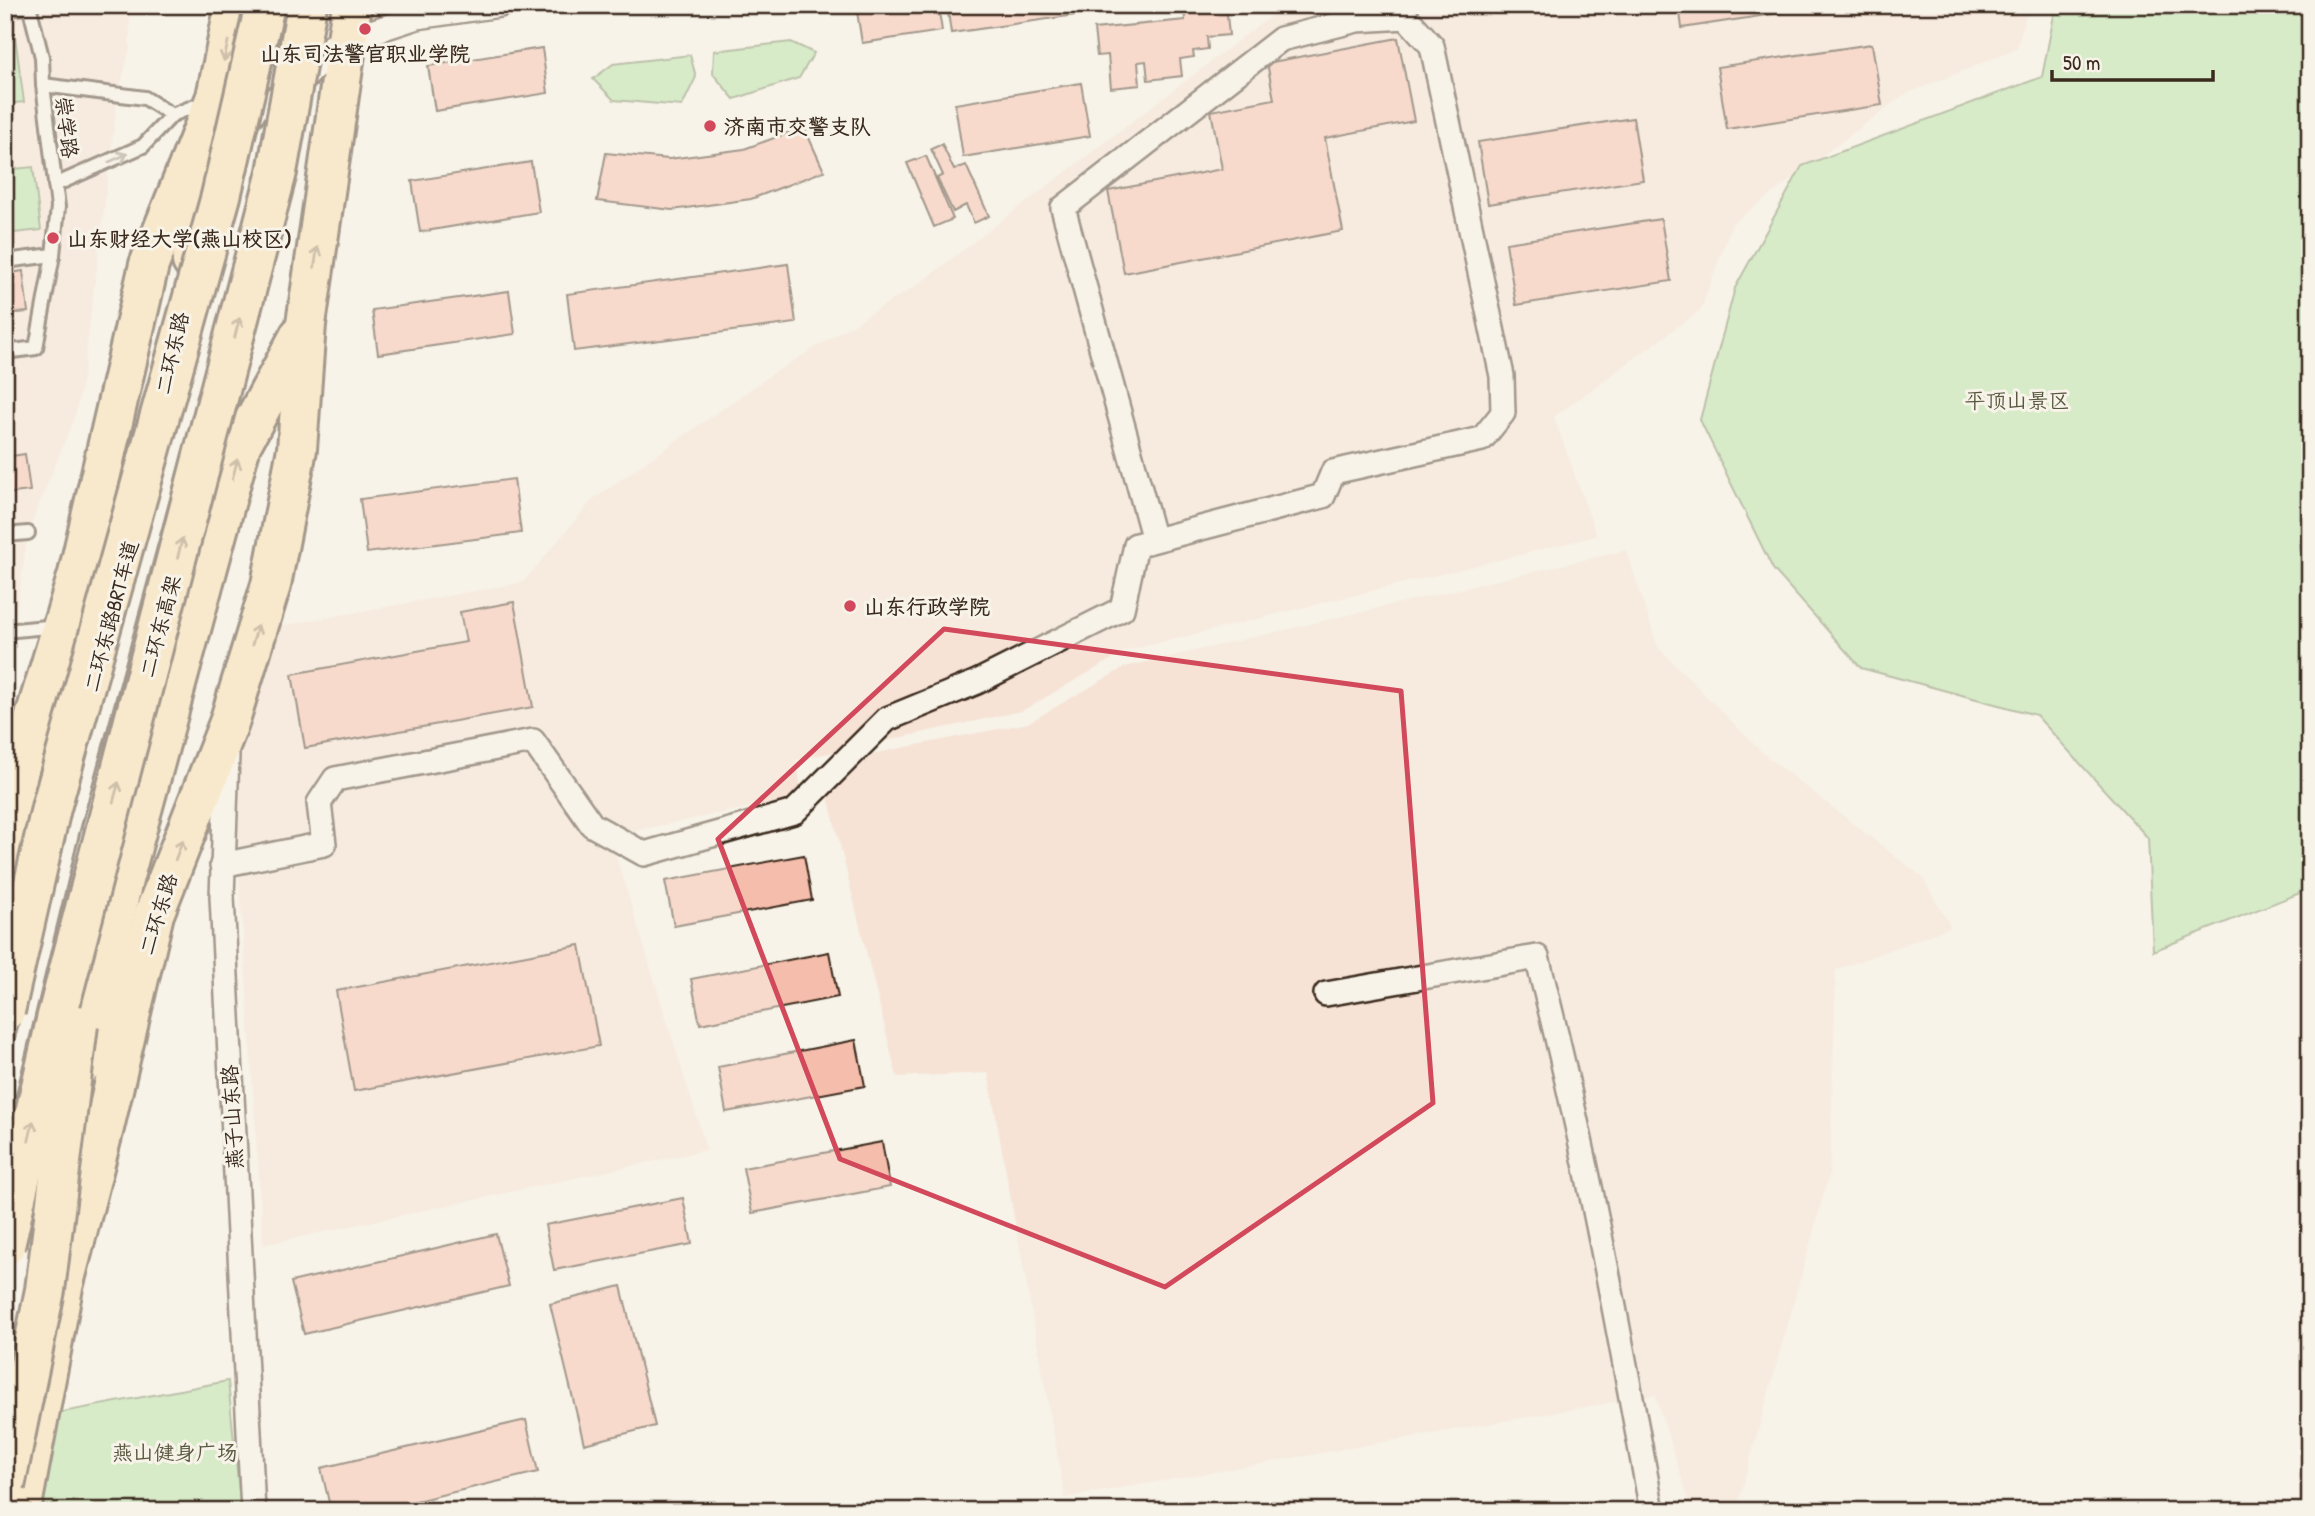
<svg xmlns="http://www.w3.org/2000/svg" width="2315" height="1516" font-family="'Patrick Hand','LXGW WenKai TC',sans-serif">
<style>
.built{fill:#f6e3d6}
.green{fill:#afe2a4;stroke:#758661;stroke-width:2}
.building{fill:#f5bdab;stroke:#3b2a1e;stroke-width:2}
.lines{fill:none;stroke-linecap:round;stroke-linejoin:round}
.lane-casing{stroke:#3b2a1e;stroke-width:18}
.street-casing{stroke:#3b2a1e;stroke-width:28}
.highway-casing{stroke:#3b2a1e;stroke-width:44}
.lane{stroke:#f7f3e8;stroke-width:12}
.street{stroke:#f7f3e8;stroke-width:23}
.highway{stroke:#fbddab;stroke-width:38}
.highway-bridge-casing{stroke:#3b2a1e;stroke-width:44;stroke-linecap:butt}
.highway-bridge{stroke:#fbddab;stroke-width:38}
.oneway{stroke:#9b8464}
.oneway2{stroke:#998e83}
.marked{fill:none;stroke:#d1495b;stroke-width:5;stroke-linejoin:round}
.poi-dot{fill:#d1495b;stroke:#f7f3e8;stroke-width:2.5}
.labels{text-anchor:middle;dominant-baseline:central;stroke-width:6;stroke-linejoin:round;paint-order:stroke}
.poi-label{font-size:21px;font-weight:bold;fill:#3b2a1e;stroke:#f7f3e8;text-anchor:start}
.street-label{font-size:21px;fill:#3b2a1e;stroke:#f7f3e8}
.park-label{font-size:21px;fill:#585840;stroke:#f7f3e8}
</style>
<rect width="100%" height="100%" fill="#f7f3e8"/>
<filter id="ink" filterUnits="userSpaceOnUse"><feTurbulence type="fractalNoise" baseFrequency=".0143" numOctaves="2"/><feDisplacementMap in="SourceGraphic" scale="14" xChannelSelector="R" yChannelSelector="G"/><feConvolveMatrix kernelMatrix="1 2 1 2 8 2 1 2 1" color-interpolation-filters="sRGB"/></filter>
<g filter="url(#ink)">
<g class="built">
<path d="M5,5H130V49L118,96L83,379L76,413L28,533L14,630L5,656Z"/>
<path d="M352,5H500L347,40Z"/>
<path d="M1285,5H2029L2017,49L1904,95L1732,224L1701,310L1554,417L1597,536L1126,651L1022,711L797,760L802,797L610,836L707,1150L263,1245L229,723L257,630L523,582L593,499L772,374L917,285Z"/>
<path d="M1626,550L1658,647L1764,754L1922,877L1951,927L1836,970L1830,1172L1736,1511H1692L1655,1395L1065,1498L988,1073L897,1077L820,764L1028,723L1125,667Z"/>
</g>
<g class="green">
<path d="M2056,5H2310V889L2153,951L2148,838L2036,715L1861,668L1773,569L1700,420L1735,288L1802,166L2042,77Z"/>
<path d="M15,36L24,102L5,104V37Z"/>
<path d="M791,42L814,53L799,78L734,99L713,74L714,51Z"/>
<path d="M690,55L696,77L682,106L614,100L593,79L613,64Z"/>
<path d="M33,167L41,230L5,234V170Z"/>
<path d="M228,1381L241,1511H42L52,1414Z"/>
</g>
<g class="building">
<path d="M856,5H938L942,31L862,43Z"/>
<path d="M947,5H1075L1076,15L951,33Z"/>
<path d="M1184,5H1226L1229,35L1207,37L1208,49L1193,51L1194,57L1180,59L1182,76L1148,80L1146,61L1138,62L1140,85L1111,88L1108,55L1097,56L1094,29L1185,20Z"/>
<path d="M1679,5H1833L1682,28Z"/>
<path d="M1398,38L1414,121L1325,138L1343,231L1124,273L1108,191L1222,169L1211,111L1274,99L1267,63Z"/>
<path d="M1872,44L1882,105L1727,129L1717,67Z"/>
<path d="M542,48L548,93L435,111L428,66Z"/>
<path d="M1081,83L1090,136L963,157L955,104Z"/>
<path d="M1633,118L1643,180L1488,204L1478,142Z"/>
<path d="M804,127L824,171L751,199L672,210L597,201L606,153L669,159L744,149Z"/>
<path d="M942,144L954,170L966,165L989,216L974,223L966,205L953,212L937,178L943,175L931,149Z"/>
<path d="M926,156L953,219L934,227L907,163Z"/>
<path d="M531,162L539,212L420,232L412,181Z"/>
<path d="M1661,219L1671,281L1516,305L1506,243Z"/>
<path d="M788,264L796,323L574,351L567,294Z"/>
<path d="M23,271L28,312L5,314V274Z"/>
<path d="M509,291L515,334L378,354L372,310Z"/>
<path d="M25,454L30,491L5,494V457Z"/>
<path d="M514,479L521,533L367,553L360,499Z"/>
<path d="M514,602L533,707L305,748L292,674L466,642L460,612Z"/>
<path d="M804,855L812,900L674,926L665,881Z"/>
<path d="M580,945L599,1046L354,1091L336,991Z"/>
<path d="M829,952L838,997L700,1024L691,979Z"/>
<path d="M856,1040L865,1086L726,1112L718,1067Z"/>
<path d="M882,1142L890,1187L752,1213L743,1168Z"/>
<path d="M683,1198L692,1244L554,1270L545,1225Z"/>
<path d="M496,1234L509,1286L304,1334L291,1282Z"/>
<path d="M621,1286L655,1426L584,1444L550,1304Z"/>
<path d="M526,1420L538,1472L374,1511H331L321,1468Z"/>
</g>
<g class="lines">
<defs>
<g id="lane">
<path d="M5,10L30,6"/>
<path d="M43,85L145,98L172,115L143,146L55,185"/>
<path d="M305,86L335,53"/>
<path d="M172,115L205,102"/>
<path d="M5,261L53,255"/>
<path d="M5,352L36,348L53,255L58,207L43,85L42,57L29,5"/>
<path d="M5,535L28,533"/>
<path d="M5,631L57,626"/>
<path d="M5,1110L72,833L262,133L276,118"/>
</g>
<g id="street">
<path d="M241,86L347,40L417,17L500,5"/>
<path d="M227,755L222,897L253,1511"/>
<path d="M222,865L324,844L319,803L335,779L533,741L592,825L644,854L794,812L887,719L977,682L1122,609L1136,545L1323,496L1333,472L1482,439L1503,413L1502,376L1432,46L1406,17L1357,20L1281,39L1063,208L1154,540"/>
<path d="M1326,994L1537,957C1584,1139 1618,1325 1652,1511"/>
</g>
<g id="highway">
<path d="M192,261L196,236L200,138"/>
<path d="M5,816L78,574L149,265L216,97L235,5"/>
<path d="M5,857L26,792"/>
<path d="M81,1066L123,880L241,445L300,335"/>
<path d="M21,1511L63,1287L104,1128L154,914L229,723L271,585L297,449L306,324L352,5"/>
</g>
</defs>
<use href="#lane" class="lane-casing"/>
<use href="#street" class="street-casing"/>
<use href="#highway" class="highway-casing"/>
<use href="#lane" class="lane"/>
<use href="#street" class="street"/>
<use href="#highway" class="highway"/>
<defs>
<g id="highway-bridge">
<path d="M5,1011L51,808L221,196L265,5"/>
<path d="M5,1246L57,1016L277,172L307,5"/>
<path d="M5,1486L45,1290L78,1025"/>
</g>
</defs>
<use href="#highway-bridge" class="highway-bridge-casing"/>
<use href="#highway-bridge" class="highway-bridge"/>
</g>
<defs><path id="oneway-shaft" d="M-6 0H5M1.5-3L5.5 0L1.5 3" fill="none" stroke-width="1.6" stroke-linecap="round" stroke-linejoin="round" transform="scale(1.75)"/></defs>
<g class="oneway">
<use href="#oneway-shaft" transform="translate(226 51) rotate(102)"/>
<use href="#oneway-shaft" transform="translate(316 257) rotate(-82)"/>
<use href="#oneway-shaft" transform="translate(237 328) rotate(-76)"/>
<use href="#oneway-shaft" transform="translate(235 469) rotate(-75)"/>
<use href="#oneway-shaft" transform="translate(180 548) rotate(-76)"/>
<use href="#oneway-shaft" transform="translate(255 635) rotate(-73)"/>
<use href="#oneway-shaft" transform="translate(116 792) rotate(-75)"/>
<use href="#oneway-shaft" transform="translate(179 850) rotate(-69)"/>
<use href="#oneway-shaft" transform="translate(31 1131) rotate(-77)"/>
</g>
<use class="oneway2" href="#oneway-shaft" transform="translate(118 158) rotate(-24)"/>
</g>
<path d="M0 0H2315V1516H0ZM944,629L1401,691L1433,1103L1165,1287L840,1159L718,839Z" fill="#f7f3e8" fill-opacity=".55" fill-rule="evenodd"/>
<path class="marked" d="M944,629L1401,691L1433,1103L1165,1287L840,1159L718,839Z"/>
<g class="poi-dot">
<circle cx="365" cy="29" r="7"/>
<circle cx="710" cy="126" r="7"/>
<circle cx="53" cy="238" r="7"/>
<circle cx="850" cy="606" r="7"/>
</g>
<g class="labels">
<g class="poi-label">
<text x="365" y="53" text-anchor="middle">山东司法警官职业学院</text>
<text x="724" y="126">济南市交警支队</text>
<text x="67" y="238">山东财经大学(燕山校区)</text>
<text x="864" y="606">山东行政学院</text>
</g>
<g class="street-label">
<text transform="translate(67 127) rotate(83)">崇学路</text>
<text transform="translate(172 353) rotate(-77)">二环东路</text>
<text transform="translate(111 616) rotate(-75)">二环东路BRT车道</text>
<text transform="translate(160 626) rotate(-75)">二环东高架</text>
<text transform="translate(158 914) rotate(-73)">二环东路</text>
<text transform="translate(232 1117) rotate(-93)">燕子山东路</text>
</g>
<g class="park-label">
<text x="2017" y="400">平顶山景区</text>
<text x="175" y="1452">燕山健身广场</text>
</g>
</g>
<rect width="2315" height="1516" fill="none" stroke="#f7f3e8" stroke-width="28"/>
<rect x="14" y="14" width="2287" height="1488" fill="none" stroke="#3b2a1e" stroke-width="2.5" filter="url(#ink)"/>
<path d="M2052 70v10h161v-10" fill="none" stroke="#3b2a1e" stroke-width="3.5"/>
<text x="2063" y="70" font-size="21" fill="#3b2a1e" stroke="#f7f3e8" stroke-width="5" paint-order="stroke">50 m</text>
</svg>
